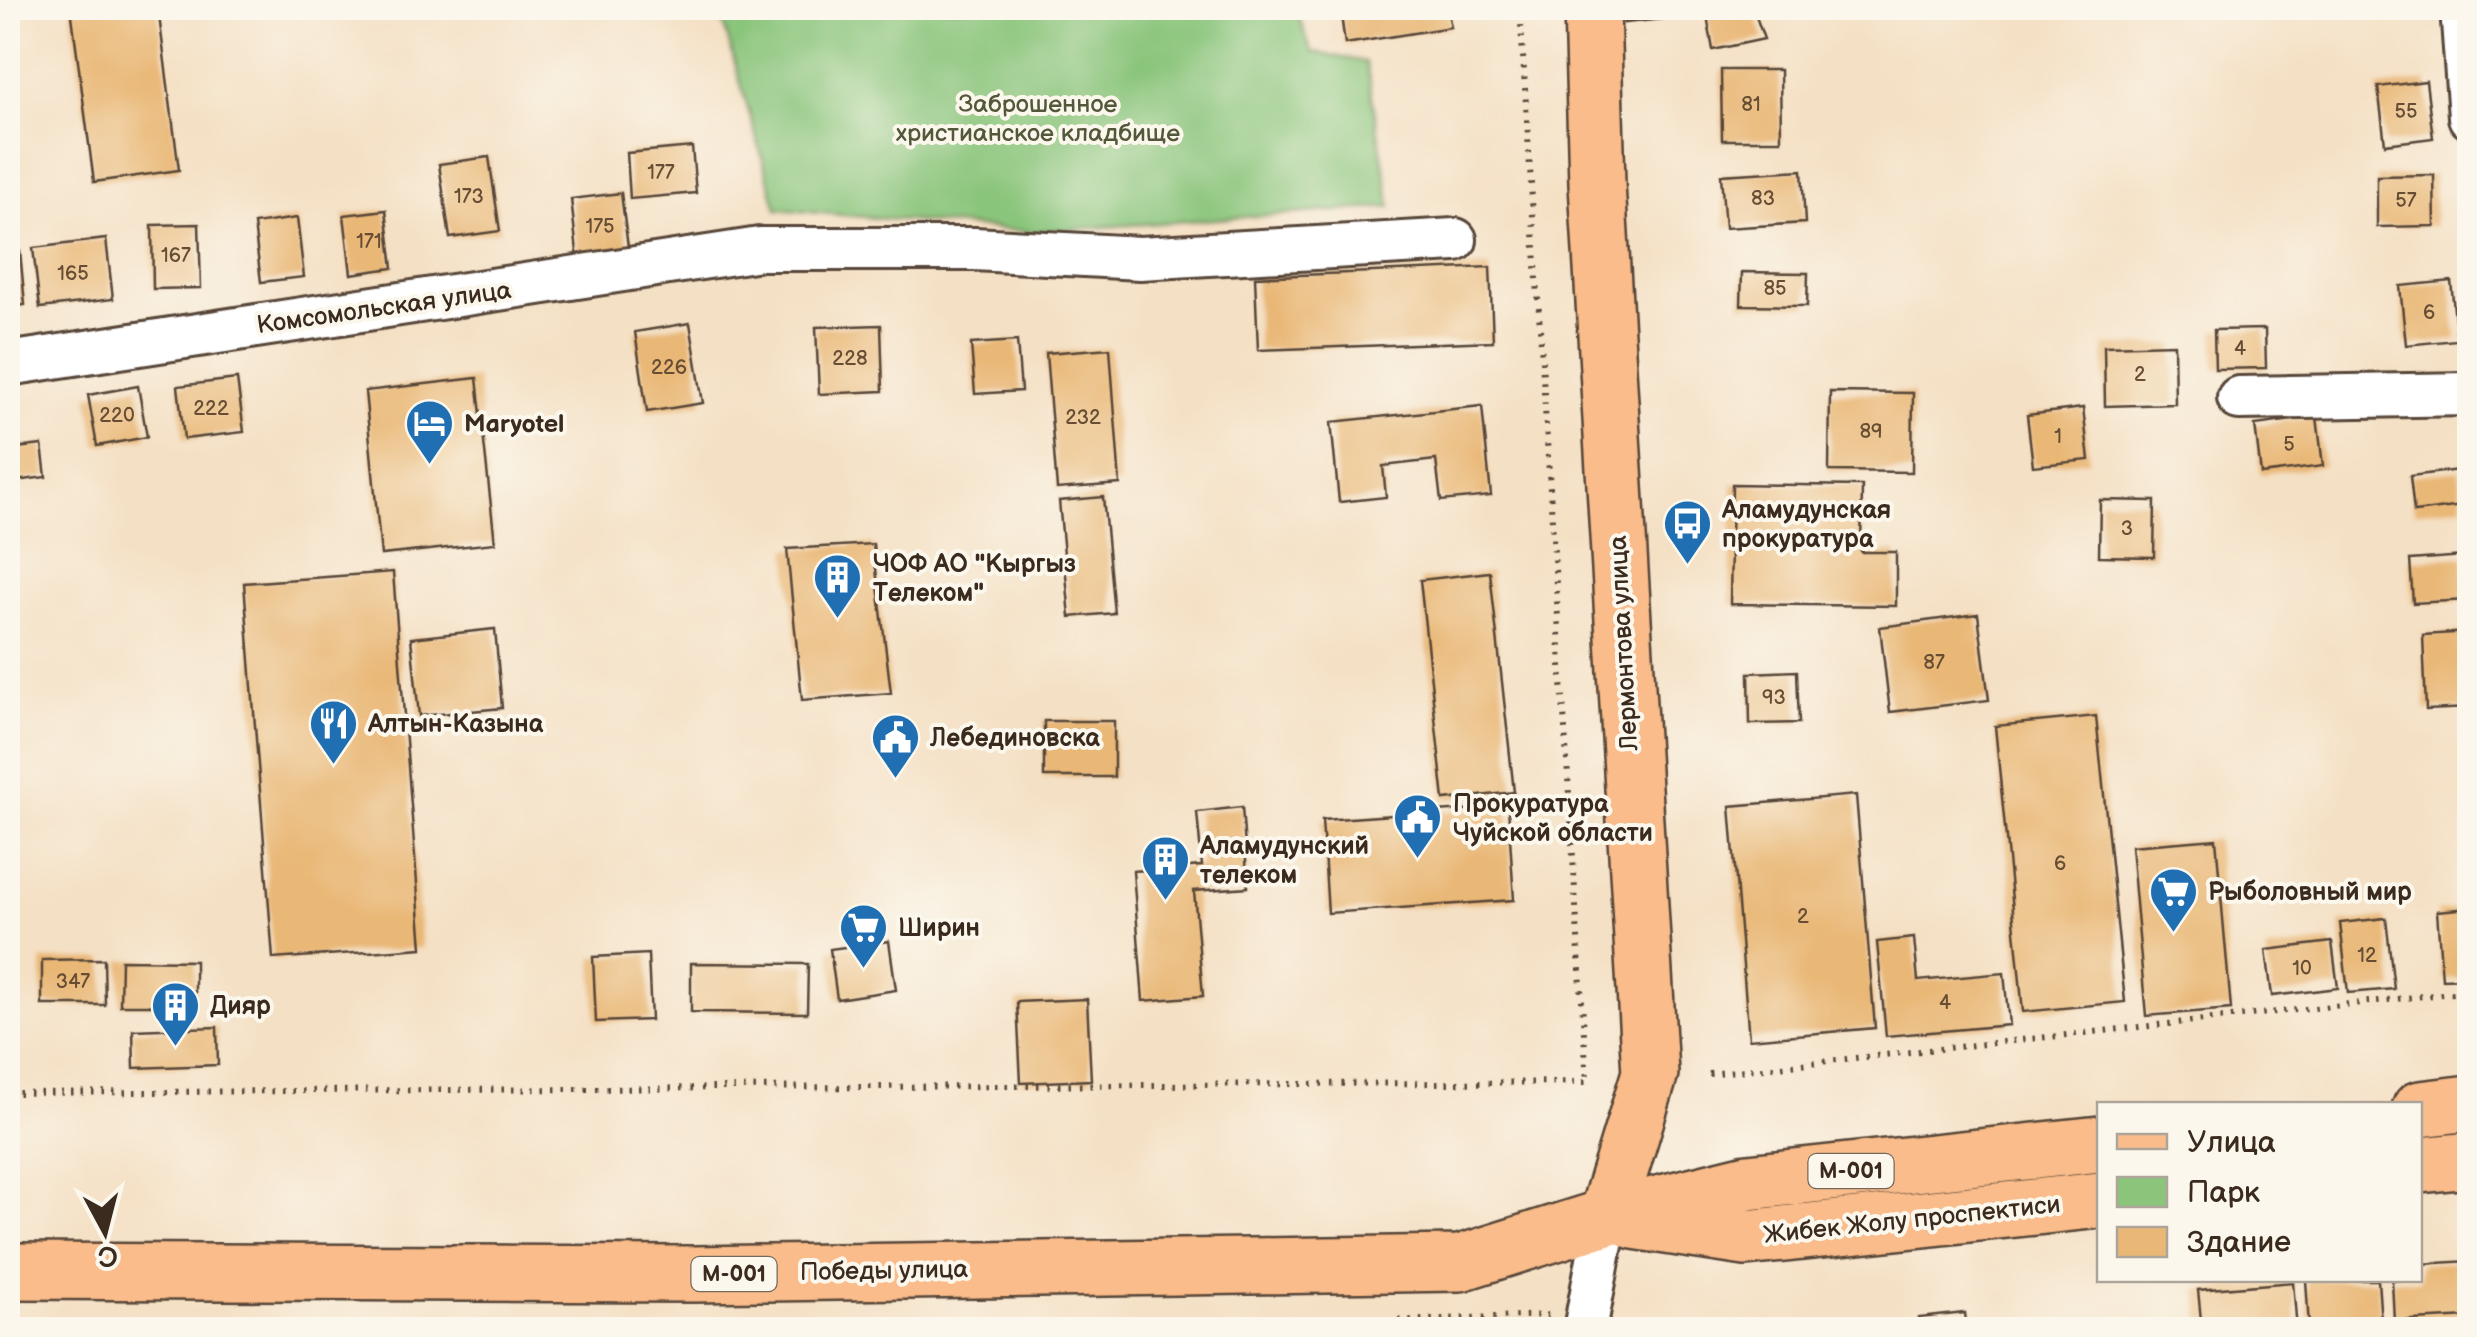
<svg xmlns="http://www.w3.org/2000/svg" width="2477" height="1337" font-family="'Balsamiq Sans',sans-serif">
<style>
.green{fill:#8ac57b;stroke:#62784c;stroke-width:2.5}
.building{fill:#e9b776}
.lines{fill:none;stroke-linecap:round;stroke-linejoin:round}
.minor-casing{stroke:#574537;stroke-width:48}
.major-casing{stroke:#574537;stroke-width:60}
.path{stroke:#574537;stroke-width:6;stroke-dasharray:2.5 8;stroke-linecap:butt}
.minor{stroke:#fff;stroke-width:42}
.major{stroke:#f9bc8a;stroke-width:55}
.labels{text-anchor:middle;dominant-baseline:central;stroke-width:8;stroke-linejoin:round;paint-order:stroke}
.number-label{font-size:20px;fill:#664d34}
.shield{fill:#fbf7ec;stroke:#75685c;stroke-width:2.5}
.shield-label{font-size:22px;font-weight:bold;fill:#3b2a1e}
.park-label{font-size:25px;fill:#53583a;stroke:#fbf7ec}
.street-label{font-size:25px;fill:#3b2a1e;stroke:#fbf7ec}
.poi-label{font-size:25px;font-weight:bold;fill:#3b2a1e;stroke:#fbf7ec;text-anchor:start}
</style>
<rect width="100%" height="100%" fill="#fbf7ec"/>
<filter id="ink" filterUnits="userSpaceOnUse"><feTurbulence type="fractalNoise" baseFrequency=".01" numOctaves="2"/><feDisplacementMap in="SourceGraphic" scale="20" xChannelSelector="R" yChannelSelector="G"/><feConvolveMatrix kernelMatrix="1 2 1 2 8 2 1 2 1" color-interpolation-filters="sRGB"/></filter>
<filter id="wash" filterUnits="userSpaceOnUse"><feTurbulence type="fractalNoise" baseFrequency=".0048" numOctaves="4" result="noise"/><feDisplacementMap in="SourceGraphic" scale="40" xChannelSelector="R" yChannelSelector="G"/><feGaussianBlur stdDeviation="2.25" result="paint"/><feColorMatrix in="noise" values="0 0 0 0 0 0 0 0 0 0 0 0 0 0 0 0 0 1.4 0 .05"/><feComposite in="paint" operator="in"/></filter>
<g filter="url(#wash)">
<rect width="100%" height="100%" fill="#f4e0c4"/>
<path class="green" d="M719,8H1295L1312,52L1366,62L1391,207L1030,232L777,209Z"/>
<g id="blocks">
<g class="building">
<path d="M71,8H158L179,170L94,182Z"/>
<path d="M1340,8H1447L1451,27L1345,44Z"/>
<path d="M1624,8H1692L1694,16L1624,23Z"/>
<path d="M1728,8H1753L1764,39L1713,50L1707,16Z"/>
<path d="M1721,70H1780L1781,140H1722Z"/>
<path d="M2426,81L2433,138L2385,144L2378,87Z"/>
<path d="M692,147L696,193L630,199L627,153Z"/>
<path d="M489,157L500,231L450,238L439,164Z"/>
<path d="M1802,170L1805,223L1725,228L1721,175Z"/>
<path d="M2434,175L2435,226L2377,227V176Z"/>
<path d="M621,193L629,255L578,261L571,199Z"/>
<path d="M386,210L393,268L351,274L344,215Z"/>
<path d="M297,218L304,277L261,282L254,224Z"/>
<path d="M199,224L201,288L153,289L152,225Z"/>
<path d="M106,239L113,299L40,308L33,248Z"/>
<path d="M20,251L25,305L8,307V252Z"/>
<path d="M1490,267L1493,341L1258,350L1255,277Z"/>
<path d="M1742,272L1808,273L1807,306L1741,305Z"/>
<path d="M2451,281L2457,340L2406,345L2400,286Z"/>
<path d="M690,323L703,403L647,412L635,332Z"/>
<path d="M881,325L883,391L819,394L816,327Z"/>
<path d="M2265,329L2266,368L2215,369L2214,330Z"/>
<path d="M1017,341L1021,391L975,394L971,344Z"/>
<path d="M2174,344L2175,404L2105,406L2104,346Z"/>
<path d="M1110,348L1120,484L1057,489L1046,353Z"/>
<path d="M477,378L495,543L381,555L365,391Z"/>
<path d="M237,379L244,432L184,439L178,386Z"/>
<path d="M138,386L147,437L97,446L88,395Z"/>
<path d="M1830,392L1913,393L1912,472L1829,471Z"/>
<path d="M1482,406L1491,496L1441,501L1436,460L1383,466L1386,497L1339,502L1331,422Z"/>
<path d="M2083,408L2089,460L2033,466L2027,415Z"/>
<path d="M2317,417L2323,466L2261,474L2255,425Z"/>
<path d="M42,445L46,477L8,482V449Z"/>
<path d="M2459,470L2463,506L2414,512L2410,476Z"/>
<path d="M1732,484L1862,486L1861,552H1896V606L1730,604Z"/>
<path d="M1103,497L1114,613L1070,617L1059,501Z"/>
<path d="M2100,500L2155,501L2154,557L2099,556Z"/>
<path d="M873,544L891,693L802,700L787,549Z"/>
<path d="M2464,556L2467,600L2413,603L2410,560Z"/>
<path d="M393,572L422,948L273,959L244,583Z"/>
<path d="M1490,572L1514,792L1444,800L1420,580Z"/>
<path d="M1978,614L1989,700L1890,712L1880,627Z"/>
<path d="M495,629L502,708L419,716L411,638Z"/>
<path d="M2469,632L2470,708L2426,710L2423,635Z"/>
<path d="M1797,671L1799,723L1750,724L1749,673Z"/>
<path d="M2096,716L2125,1002L2023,1012L1995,726Z"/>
<rect x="1044" y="721" width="70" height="56"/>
<path d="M1856,795L1875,1028L1749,1039L1730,806Z"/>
<path d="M1242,807L1248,887L1194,891L1203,996L1143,1001L1133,871L1202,866L1197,812Z"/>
<path d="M1508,807L1514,900L1328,913L1322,820Z"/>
<path d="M2216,839L2231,1009L2146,1016L2131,846Z"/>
<path d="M2470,908V978L2442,979L2437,911Z"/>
<path d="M2386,918L2394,989L2348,993L2340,923Z"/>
<path d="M1914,938L1918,981L2004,973L2009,1025L1886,1036L1877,942Z"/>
<path d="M889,941L896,990L837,999L830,949Z"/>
<path d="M2332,942L2338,988L2272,996L2266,950Z"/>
<path d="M8,944H12L13,1007H8Z"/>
<path d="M648,954L651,1020L596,1022L593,957Z"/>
<path d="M104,959L105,1005H42V960Z"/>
<path d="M121,960L195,961V1005H120Z"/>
<path d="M691,963L808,964L807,1013L691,1012Z"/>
<path d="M1087,999L1091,1080L1021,1083L1017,1002Z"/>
<path d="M217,1027L218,1065L134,1068L133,1030Z"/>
<path d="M2470,1261V1317L2394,1321L2392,1280H2420V1264Z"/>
<path d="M2306,1280H2378L2381,1322L2309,1327Z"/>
<path d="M2293,1282L2297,1330H2202L2198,1290Z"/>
<path d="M1965,1313L1967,1330H1920L1919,1318Z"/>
</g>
</g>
</g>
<g filter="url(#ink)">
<use href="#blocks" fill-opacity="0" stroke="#574537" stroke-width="2.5"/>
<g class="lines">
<defs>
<g id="minor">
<path d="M2462,8L2470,117"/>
<path d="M8,364L760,249H974L1140,258L1455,240"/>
<path d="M2239,398L2470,394"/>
<path d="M1585,1330L1606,1217"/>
</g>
<g id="major">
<path d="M1592,8L1597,184L1650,1073L1606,1217"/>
<path d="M2420,1109L2470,1103"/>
<path d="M2420,1165L2470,1160"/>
<path d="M1634,1221L1746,1238L2100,1200"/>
<path d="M8,1271L694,1274L1460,1263L1606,1217L1748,1182L2100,1144"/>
</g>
</defs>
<use href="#minor" class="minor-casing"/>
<use href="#major" class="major-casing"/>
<g class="path">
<path d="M1709,1074L2470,991"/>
<path d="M8,1093L1587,1082L1520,8"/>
<path d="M1147,1330L1549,1315"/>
</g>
<use href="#minor" class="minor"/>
<use href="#major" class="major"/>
</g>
</g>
<defs>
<symbol id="hotel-pin" viewBox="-11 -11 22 30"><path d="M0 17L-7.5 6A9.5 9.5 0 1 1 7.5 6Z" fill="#1f6fb2" stroke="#fbf7ec"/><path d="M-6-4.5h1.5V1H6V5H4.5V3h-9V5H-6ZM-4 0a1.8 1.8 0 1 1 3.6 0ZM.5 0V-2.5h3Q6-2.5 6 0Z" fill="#fff"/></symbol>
<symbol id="bus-pin" viewBox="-11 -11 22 30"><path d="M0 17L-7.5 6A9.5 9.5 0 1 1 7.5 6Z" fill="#1f6fb2" stroke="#fbf7ec"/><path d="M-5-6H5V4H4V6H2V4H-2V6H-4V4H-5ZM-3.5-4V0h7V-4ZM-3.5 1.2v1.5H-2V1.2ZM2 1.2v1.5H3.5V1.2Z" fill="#fff"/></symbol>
<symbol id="building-pin" viewBox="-11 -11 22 30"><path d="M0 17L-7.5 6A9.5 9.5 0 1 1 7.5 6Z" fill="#1f6fb2" stroke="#fbf7ec"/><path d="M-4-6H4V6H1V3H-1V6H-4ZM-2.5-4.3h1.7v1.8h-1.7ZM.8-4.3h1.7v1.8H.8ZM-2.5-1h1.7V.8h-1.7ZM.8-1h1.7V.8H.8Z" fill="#fff"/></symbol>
<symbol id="restaurant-pin" viewBox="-11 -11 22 30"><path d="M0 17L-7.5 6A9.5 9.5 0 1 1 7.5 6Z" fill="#1f6fb2" stroke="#fbf7ec"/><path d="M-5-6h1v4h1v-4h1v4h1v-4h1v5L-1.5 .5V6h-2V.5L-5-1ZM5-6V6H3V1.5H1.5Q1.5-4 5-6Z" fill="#fff"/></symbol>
<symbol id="civic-pin" viewBox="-11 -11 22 30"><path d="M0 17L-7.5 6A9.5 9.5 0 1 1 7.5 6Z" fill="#1f6fb2" stroke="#fbf7ec"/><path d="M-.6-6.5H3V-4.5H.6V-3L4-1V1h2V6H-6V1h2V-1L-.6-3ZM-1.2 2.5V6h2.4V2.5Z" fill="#fff"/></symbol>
<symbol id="supermarket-pin" viewBox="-11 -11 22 30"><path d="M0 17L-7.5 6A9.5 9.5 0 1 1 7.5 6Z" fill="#1f6fb2" stroke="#fbf7ec"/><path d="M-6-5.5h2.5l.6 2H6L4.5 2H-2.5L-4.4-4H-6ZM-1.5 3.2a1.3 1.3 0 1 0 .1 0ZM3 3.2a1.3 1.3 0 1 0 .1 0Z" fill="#fff"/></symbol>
</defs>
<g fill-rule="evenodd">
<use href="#hotel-pin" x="402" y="396" width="55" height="75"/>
<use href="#bus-pin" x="1660" y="496" width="55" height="75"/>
<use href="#building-pin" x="810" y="550" width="55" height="75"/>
<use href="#restaurant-pin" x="306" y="696" width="55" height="75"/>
<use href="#civic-pin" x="868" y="710" width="55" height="75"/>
<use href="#civic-pin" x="1390" y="790" width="55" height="75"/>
<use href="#building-pin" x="1138" y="832" width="55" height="75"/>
<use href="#supermarket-pin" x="2146" y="864" width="55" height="75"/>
<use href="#supermarket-pin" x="836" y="900" width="55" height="75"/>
<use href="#building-pin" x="148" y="978" width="55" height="75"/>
</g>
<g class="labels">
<g class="number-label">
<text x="1751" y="105">81</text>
<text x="2406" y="112">55</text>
<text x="661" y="173">177</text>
<text x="469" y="197">173</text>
<text x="1763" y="199">83</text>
<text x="2406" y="201">57</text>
<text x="600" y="227">175</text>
<text x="369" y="242">171</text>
<text x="176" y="256">167</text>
<text x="73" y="274">165</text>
<text x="1775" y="289">85</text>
<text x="2429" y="313">6</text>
<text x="2240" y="349">4</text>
<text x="850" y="359">228</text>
<text x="669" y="368">226</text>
<text x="2140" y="375">2</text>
<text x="211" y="409">222</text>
<text x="117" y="416">220</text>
<text x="1083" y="418">232</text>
<text x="1871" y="432">89</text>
<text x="2058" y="437">1</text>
<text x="2289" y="445">5</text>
<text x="2127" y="529">3</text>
<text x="1934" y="663">87</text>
<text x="1774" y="698">93</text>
<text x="2060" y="864">6</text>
<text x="1803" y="917">2</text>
<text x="2367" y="956">12</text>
<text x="2302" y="969">10</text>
<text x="73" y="982">347</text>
<text x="1945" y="1003">4</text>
</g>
<g class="shield">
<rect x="1808.5" y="1154" width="85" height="34" rx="8"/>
<rect x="691.5" y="1257" width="85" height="34" rx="8"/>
</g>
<g class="shield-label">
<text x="1851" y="1171">М-001</text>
<text x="734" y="1274">М-001</text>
</g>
<g class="park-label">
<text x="1038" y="104">Заброшенное<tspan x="1038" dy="29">христианское кладбище</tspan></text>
</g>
<g class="street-label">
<text transform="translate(384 308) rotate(-8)">Комсомольская улица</text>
<text transform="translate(1624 643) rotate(-93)">Лермонтова улица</text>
<text transform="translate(1912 1220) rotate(-6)">Жибек Жолу проспектиси</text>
<text transform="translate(884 1271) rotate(-1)">Победы улица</text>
</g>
<g class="poi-label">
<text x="464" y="424">Maryotel</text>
<text x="1722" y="510">Аламудунская<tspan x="1722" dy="29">прокуратура</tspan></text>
<text x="873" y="564">ЧОФ АО "Кыргыз<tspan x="873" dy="29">Телеком"</tspan></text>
<text x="368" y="724">Алтын-Казына</text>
<text x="930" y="738">Лебединовска</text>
<text x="1453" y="804">Прокуратура<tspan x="1453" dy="29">Чуйской области</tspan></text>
<text x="1200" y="846">Аламудунский<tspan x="1200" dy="29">телеком</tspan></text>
<text x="2208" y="892">Рыболовный мир</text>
<text x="898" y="928">Ширин</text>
<text x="210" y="1006">Дияр</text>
</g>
</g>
<rect width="2477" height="1337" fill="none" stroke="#fbf7ec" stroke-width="40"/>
<rect x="2097" y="1102" width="325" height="180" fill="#fbf7ec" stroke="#aea59a" stroke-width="2.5"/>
<rect x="2117" y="1134" width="50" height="15" fill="#f9bc8a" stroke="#aea59a" stroke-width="2.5"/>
<text x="2187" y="1152" font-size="30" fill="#3b2a1e">Улица</text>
<rect x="2117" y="1177" width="50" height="30" fill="#8ac57b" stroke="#aea59a" stroke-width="2.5"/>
<text x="2187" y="1202" font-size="30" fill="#3b2a1e">Парк</text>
<rect x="2117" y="1227" width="50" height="30" fill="#e9b776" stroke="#aea59a" stroke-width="2.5"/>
<text x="2187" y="1252" font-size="30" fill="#3b2a1e">Здание</text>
<g transform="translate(105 1232) rotate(173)" stroke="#fbf7ec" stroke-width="8" paint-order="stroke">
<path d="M0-8L18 38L0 25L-18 38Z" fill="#3b2a1e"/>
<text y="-15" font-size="28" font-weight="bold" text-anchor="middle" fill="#3b2a1e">С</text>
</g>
</svg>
